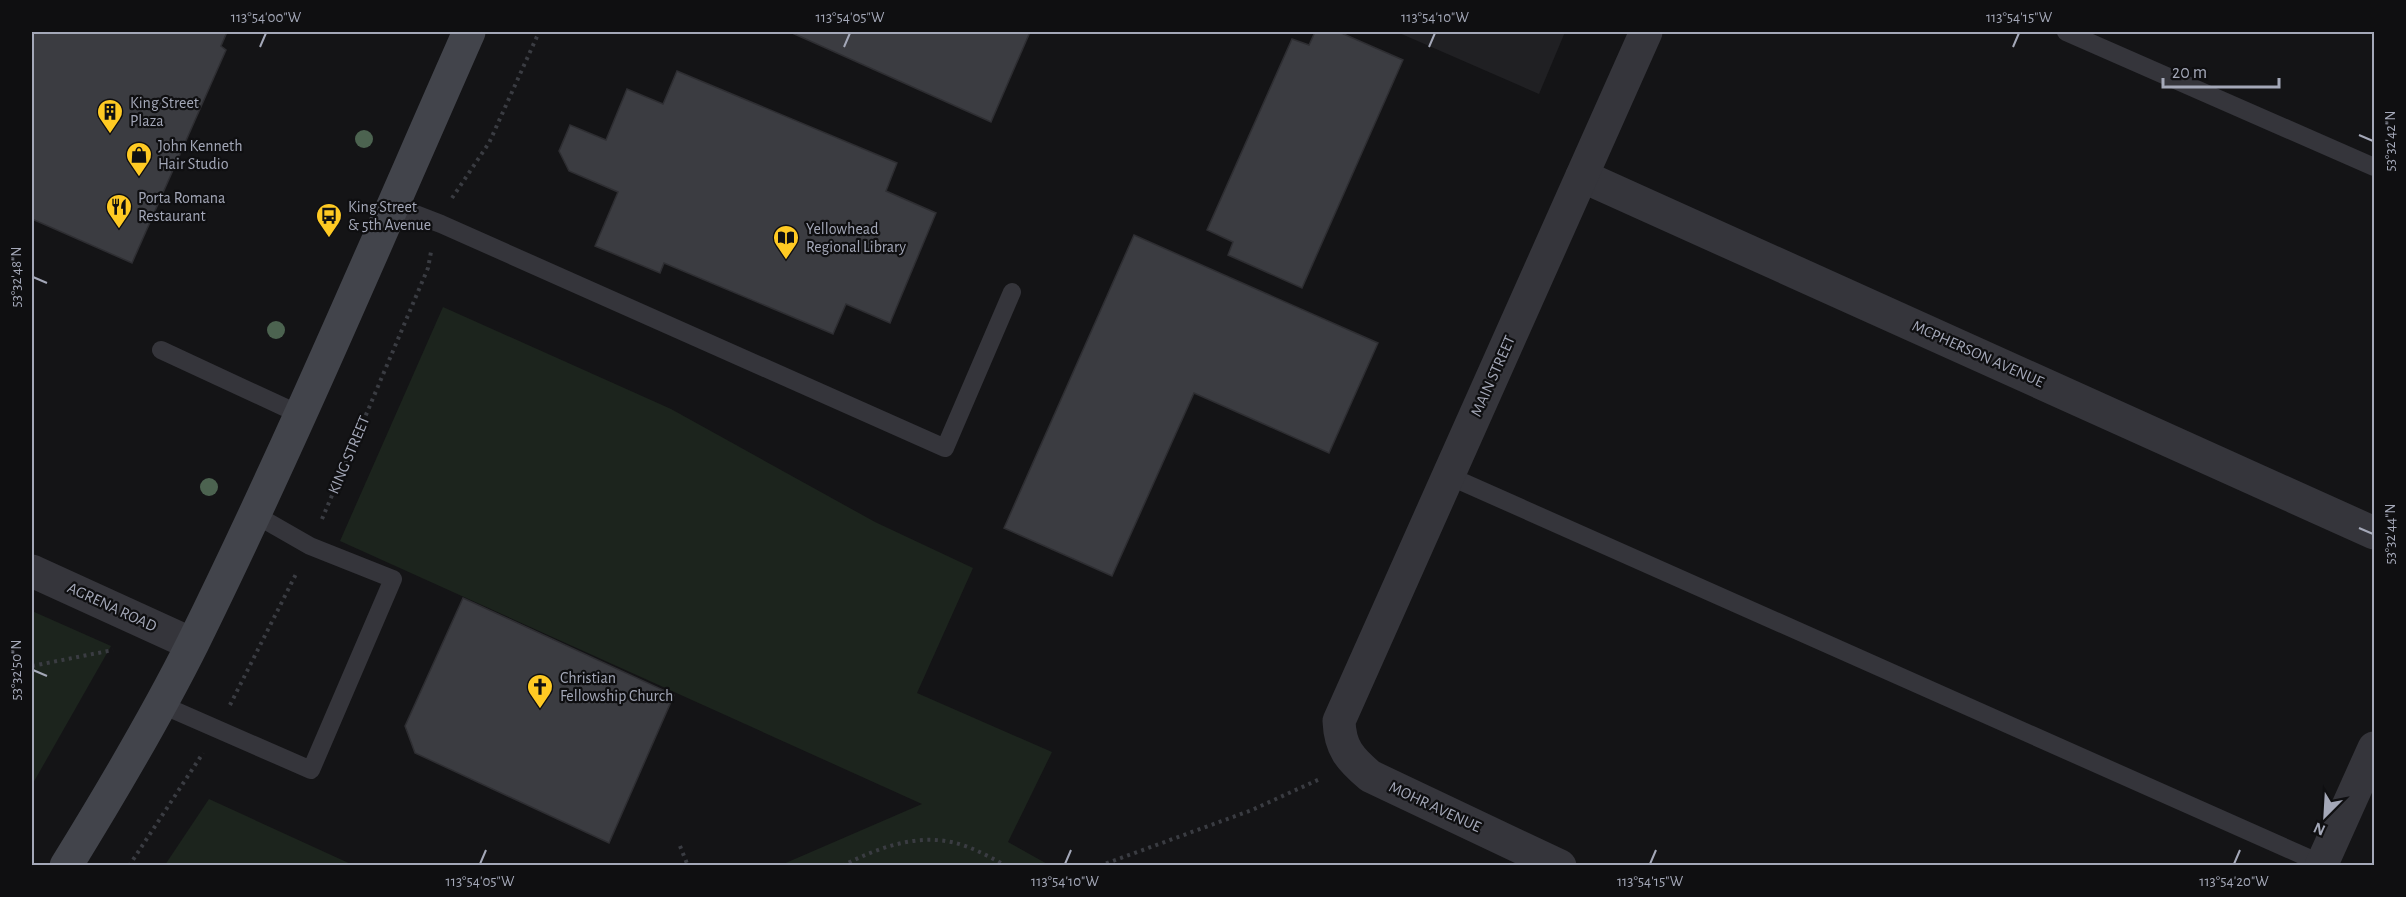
<svg xmlns="http://www.w3.org/2000/svg" width="2406" height="897" font-family="'Alegreya Sans',sans-serif">
<style>
.built{fill:#202023}
.green{fill:#1c241d}
.building{fill:#3b3c41;stroke:#2e2e32;stroke-width:1.5}
.lines{fill:none;stroke-linecap:round;stroke-linejoin:round}
.path{stroke:#3a3c42;stroke-width:4;stroke-dasharray:3 4.5;stroke-linecap:butt}
.lane{stroke:#35353b;stroke-width:18}
.street{stroke:#35353b;stroke-width:33}
.secondary{stroke:#42444b;stroke-width:33}
.tree{fill:#4c6350}
.ticks{fill:none;stroke:#a4a8b8;stroke-width:2}
.labels{text-anchor:middle;dominant-baseline:central;stroke-width:4.5;stroke-linejoin:round;paint-order:stroke}
.poi-label{font-size:16px;fill:#a4a8b8;stroke:#0f0f11;text-anchor:start}
.street-label{font-size:16px;fill:#a4a8b8;stroke:#0f0f11}
.neatline{fill:none;stroke:#a4a8b8;stroke-width:2}
.ticks-label{font-size:15px;text-anchor:middle;fill:#a4a8b8}
</style>
<rect width="100%" height="100%" fill="#141416"/>
<path class="built" d="M1397,32H1565L1539,94Z"/>
<g class="green">
<path d="M443,307L671,409L875,522L973,568L917,693L1052,752L1008,842L1049,865H781L922,804L340,541Z"/>
<path d="M32,611L111,646L32,785Z"/>
<path d="M209,799L353,865H165Z"/>
</g>
<g class="building">
<path d="M32,32H227L221,46L226,50L132,263L32,219Z"/>
<path d="M790,32H1030L991,122Z"/>
<path d="M1315,32H1339L1403,60L1302,288L1228,255L1233,242L1207,230L1292,39L1309,45Z"/>
<path d="M677,71L897,163L886,191L936,213L890,323L846,304L833,334L664,263L660,273L595,246L618,192L569,171L559,151L570,125L606,140L627,89L663,104Z"/>
<path d="M1134,235L1378,343L1329,453L1194,393L1112,576L1004,528Z"/>
<path d="M463,598L674,695L609,843L415,753L405,726Z"/>
</g>
<g class="lines">
<g class="path">
<path d="M452,198L489,143L539,32"/>
<path d="M322,519L428,268L431,252"/>
<path d="M32,666L113,650"/>
<path d="M230,705L297,572"/>
<path d="M680,846L688,866"/>
<path d="M129,866L203,753"/>
<path d="M842,866C881,846 925,830 968,847C981,852 994,859 1006,866"/>
<path d="M1099,866L1252,810L1322,778"/>
</g>
<g class="lane">
<path d="M2066,32L2374,167"/>
<path d="M392,205L441,224L945,448L1012,292"/>
<path d="M161,350L299,414"/>
<path d="M1449,476L2322,864"/>
<path d="M160,704L311,770L393,579L310,546L254,514"/>
</g>
<g class="street">
<path d="M1582,176L2374,533"/>
<path d="M32,571L192,644"/>
<path d="M1560,866L1370,776C1350,759 1340,748 1339,721L1646,32"/>
<path d="M2321,866L2374,748"/>
</g>
<path class="secondary" d="M66,866C111,793 155,719 193,643C292,442 379,236 469,32"/>
</g>
<g class="tree">
<circle cx="364" cy="139" r="9"/>
<circle cx="276" cy="330" r="9"/>
<circle cx="209" cy="487" r="9"/>
</g>
<path class="ticks" d="M260,47L266,33M844,47L850,33M1429,47L1435,33M2013,47L2019,33M2359,135L2373,141M33,277L47,283M2359,528L2373,534M33,670L47,676M480,864L486,850M1065,864L1071,850M1650,864L1656,850M2234,864L2240,850"/>
<defs>
<symbol id="building-pin" viewBox="-11 -11 22 30"><path d="M0 17L-7.5 6A9.5 9.5 0 1 1 7.5 6Z" fill="#ffca23" stroke="#0f0f11"/><path d="M-4-6H4V6H1V3H-1V6H-4ZM-2.5-4.3h1.7v1.8h-1.7ZM.8-4.3h1.7v1.8H.8ZM-2.5-1h1.7V.8h-1.7ZM.8-1h1.7V.8H.8Z" fill="#111"/></symbol>
<symbol id="shop-pin" viewBox="-11 -11 22 30"><path d="M0 17L-7.5 6A9.5 9.5 0 1 1 7.5 6Z" fill="#ffca23" stroke="#0f0f11"/><path d="M-5-2.5h2.3a2.7 3.5 0 0 1 5.4 0H5L5.5 6h-11ZM-1.5-2.5h3a1.5 2.3 0 0 0-3 0Z" fill="#111"/></symbol>
<symbol id="restaurant-pin" viewBox="-11 -11 22 30"><path d="M0 17L-7.5 6A9.5 9.5 0 1 1 7.5 6Z" fill="#ffca23" stroke="#0f0f11"/><path d="M-5-6h1v4h1v-4h1v4h1v-4h1v5L-1.5 .5V6h-2V.5L-5-1ZM5-6V6H3V1.5H1.5Q1.5-4 5-6Z" fill="#111"/></symbol>
<symbol id="bus-pin" viewBox="-11 -11 22 30"><path d="M0 17L-7.5 6A9.5 9.5 0 1 1 7.5 6Z" fill="#ffca23" stroke="#0f0f11"/><path d="M-5-6H5V4H4V6H2V4H-2V6H-4V4H-5ZM-3.5-4V0h7V-4ZM-3.5 1.2v1.5H-2V1.2ZM2 1.2v1.5H3.5V1.2Z" fill="#111"/></symbol>
<symbol id="library-pin" viewBox="-11 -11 22 30"><path d="M0 17L-7.5 6A9.5 9.5 0 1 1 7.5 6Z" fill="#ffca23" stroke="#0f0f11"/><path d="M-6-4Q-3-5.5-.7-3.5V5Q-3 3-6 4ZM6-4Q3-5.5 .7-3.5V5Q3 3 6 4Z" fill="#111"/></symbol>
<symbol id="church-pin" viewBox="-11 -11 22 30"><path d="M0 17L-7.5 6A9.5 9.5 0 1 1 7.5 6Z" fill="#ffca23" stroke="#0f0f11"/><path d="M-1.2-6h2.4v3.5h3.3v2.4h-3.3V6h-2.4V-.1h-3.3v-2.4h3.3Z" fill="#111"/></symbol>
</defs>
<g fill-rule="evenodd">
<use href="#building-pin" x="95" y="97" width="30" height="40"/>
<use href="#shop-pin" x="124" y="140" width="30" height="40"/>
<use href="#restaurant-pin" x="104" y="192" width="30" height="40"/>
<use href="#bus-pin" x="314" y="201" width="30" height="40"/>
<use href="#library-pin" x="771" y="223" width="30" height="40"/>
<use href="#church-pin" x="525" y="672" width="30" height="40"/>
</g>
<g class="labels">
<g class="poi-label">
<text x="130" y="103">King Street<tspan x="130" dy="18">Plaza</tspan></text>
<text x="158" y="146">John Kenneth<tspan x="158" dy="18">Hair Studio</tspan></text>
<text x="138" y="198">Porta Romana<tspan x="138" dy="18">Restaurant</tspan></text>
<text x="348" y="207">King Street<tspan x="348" dy="18">&amp; 5th Avenue</tspan></text>
<text x="806" y="229">Yellowhead<tspan x="806" dy="18">Regional Library</tspan></text>
<text x="560" y="678">Christian<tspan x="560" dy="18">Fellowship Church</tspan></text>
</g>
<g class="street-label">
<text transform="translate(1978 354) rotate(24)">MCPHERSON AVENUE</text>
<text transform="translate(1493 376) rotate(-66)">MAIN STREET</text>
<text transform="translate(349 455) rotate(-67)">KING STREET</text>
<text transform="translate(112 607) rotate(25)">AGRENA ROAD</text>
<text transform="translate(1435 807) rotate(25)">MOHR AVENUE</text>
</g>
</g>
<rect width="2406" height="897" fill="none" stroke="#0f0f11" stroke-width="66"/>
<g transform="translate(2325 816) rotate(204)" stroke="#0f0f11" stroke-width="4.5" paint-order="stroke">
<path d="M0-4.5L10 22L0 15L-10 22Z" fill="#a4a8b8"/>
<text y="-9" font-size="16" font-weight="bold" text-anchor="middle" fill="#a4a8b8">N</text>
</g>
<path d="M2163 78v9h116v-9" fill="none" stroke="#a4a8b8" stroke-width="3"/>
<text x="2172" y="78" font-size="18" fill="#a4a8b8" stroke="#0f0f11" stroke-width="4.5" paint-order="stroke">20 m</text>
<rect x="33" y="33" width="2340" height="831" class="neatline"/>
<g class="ticks-label">
<text x="266" y="22">113°54'00"W</text>
<text x="850" y="22">113°54'05"W</text>
<text x="1435" y="22">113°54'10"W</text>
<text x="2019" y="22">113°54'15"W</text>
<text transform="translate(2390 141) rotate(-90)" y="5">53°32'42"N</text>
<text transform="translate(16 277) rotate(-90)" y="5">53°32'48"N</text>
<text transform="translate(2390 534) rotate(-90)" y="5">53°32'44"N</text>
<text transform="translate(16 670) rotate(-90)" y="5">53°32'50"N</text>
<text x="480" y="886">113°54'05"W</text>
<text x="1065" y="886">113°54'10"W</text>
<text x="1650" y="886">113°54'15"W</text>
<text x="2234" y="886">113°54'20"W</text>
</g>
</svg>
